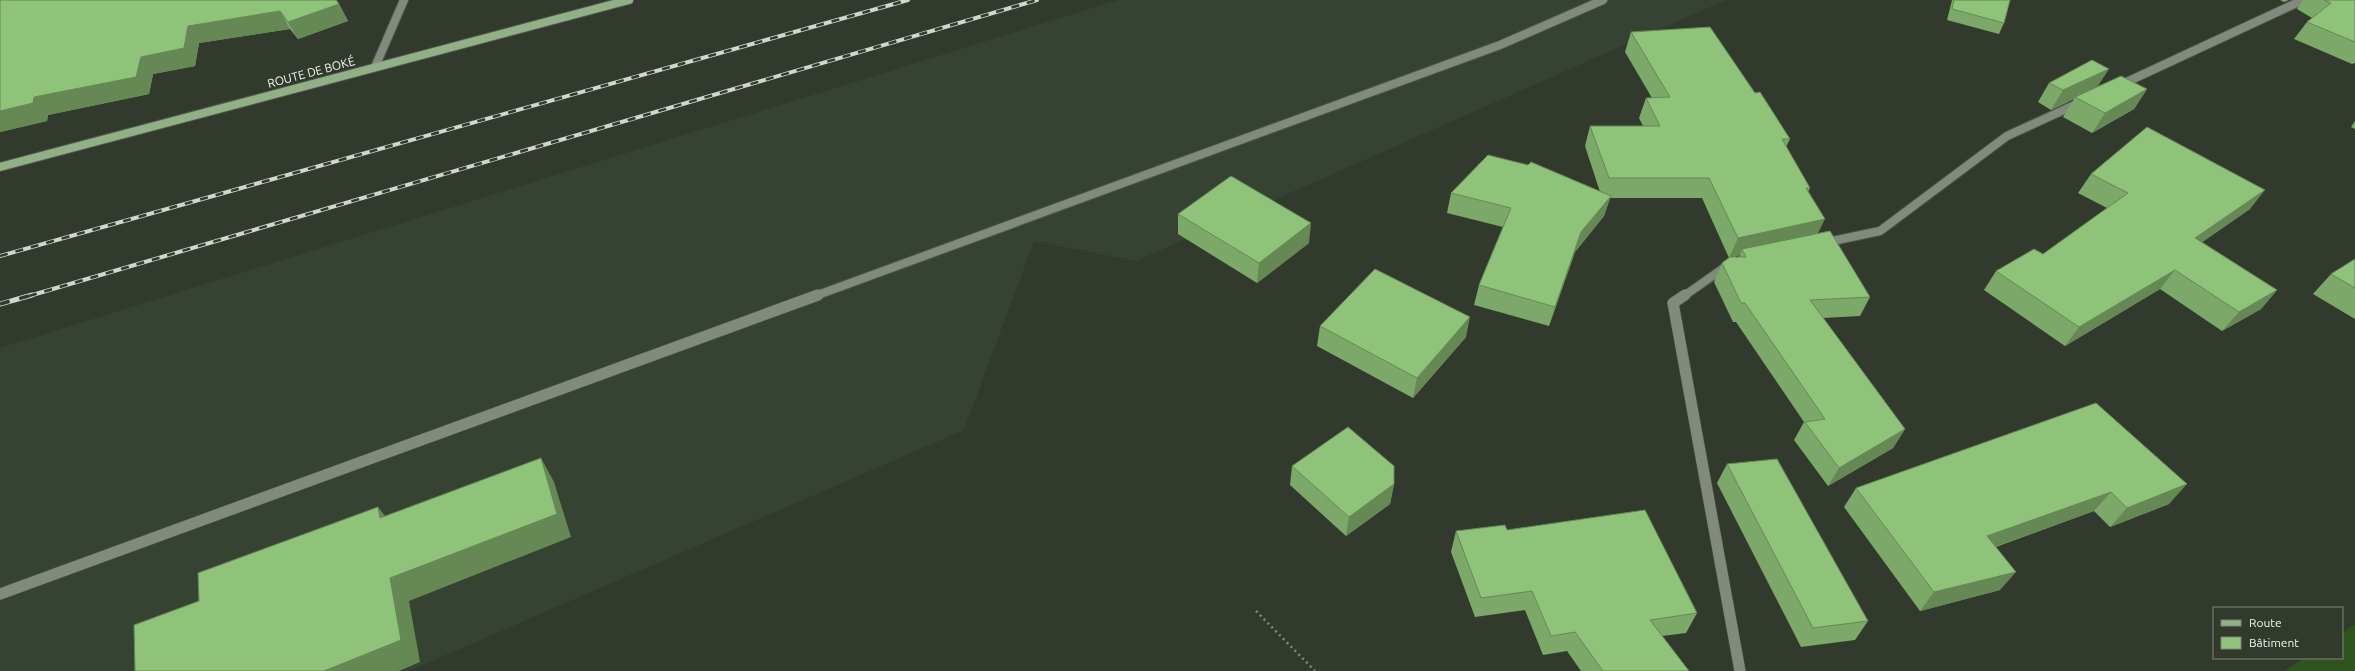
<svg xmlns="http://www.w3.org/2000/svg" width="2355" height="671" font-family="Ubuntu,sans-serif">
<style>
.built{fill:#374332}
.green{fill:#2e531c}
.lines{fill:none;stroke-linecap:round;stroke-linejoin:round}
.service-far1-casing{stroke:#51584e;stroke-width:10}
.service-casing{stroke:#51584e;stroke-width:12}
.minor-far1-casing{stroke:#51584e;stroke-width:10}
.minor-casing{stroke:#51584e;stroke-width:12}
.primary-casing{stroke:#51584e;stroke-width:10}
.path{stroke:#848a81;stroke-width:2.5;stroke-dasharray:2 3.5;stroke-linecap:butt}
.service-far1{stroke:#818b7d;stroke-width:8}
.service{stroke:#818b7d;stroke-width:11}
.minor-far1{stroke:#818b7d;stroke-width:8}
.minor{stroke:#818b7d;stroke-width:11}
.primary{stroke:#92b085;stroke-width:8}
.rail-far1-casing{stroke:#d1d6ce;stroke-width:4}
.rail-casing{stroke:#d1d6ce;stroke-width:5}
.rail-far1{stroke:#323a2e;stroke-width:2.5;stroke-dasharray:8;stroke-linecap:butt}
.rail{stroke:#323a2e;stroke-width:3.5;stroke-dasharray:10;stroke-linecap:butt}
.wall{fill:#7ca869;fill-rule:evenodd}
.shaded-wall{fill:#658855}
.building{fill:#90c37a;stroke:#658855}
.labels{text-anchor:middle;dominant-baseline:central;stroke-width:4;stroke-linejoin:round;paint-order:stroke}
.street-label{font-size:12px;fill:#f1f6ef;stroke:#323a2e}
</style>
<rect width="100%" height="100%" fill="#323a2e"/>
<path class="built" d="M1118,0H1726L1136,261L1034,241L964,430L409,671H0V348Z"/>
<path class="green" d="M2355,624V671H2284L2304,658H2342V633Z"/>
<g class="lines">
<defs>
<path id="service-far1" d="M815,296L1500,45L1603,0"/>
<path id="service" d="M0,594L818,295"/>
<g id="minor-far1">
<path d="M375,67L404,0"/>
<path d="M2118,86L2303,0"/>
<path d="M1823,243L1880,231L2007,136L2079,103"/>
<path d="M1684,296L1728,265"/>
</g>
<path id="minor" d="M1685,295L1673,303L1740,671"/>
<path id="primary" d="M0,167L629,0"/>
</defs>
<use href="#service-far1" class="service-far1-casing"/>
<use href="#service" class="service-casing"/>
<use href="#minor-far1" class="minor-far1-casing"/>
<use href="#minor" class="minor-casing"/>
<use href="#primary" class="primary-casing"/>
<path class="path" d="M1256,611L1315,671"/>
<use href="#service-far1" class="service-far1"/>
<use href="#service" class="service"/>
<use href="#minor-far1" class="minor-far1"/>
<use href="#minor" class="minor"/>
<use href="#primary" class="primary"/>
<defs>
<g id="rail-far1">
<path d="M0,256L908,0"/>
<path d="M29,296L1037,0"/>
</g>
<path id="rail" d="M0,304L32,295"/>
</defs>
<use href="#rail-far1" class="rail-far1-casing"/>
<use href="#rail" class="rail-casing"/>
<use href="#rail-far1" class="rail-far1"/>
<use href="#rail" class="rail"/>
</g>
<g class="wall">
<path d="M0,0L339,4L348,21L298,39L290,29L199,43L195,66L153,74L149,94L48,115L47,121L0,132Z"/>
<path d="M1952,0H2010L2004,23L1999,34L1947,20Z"/>
<path d="M2280,0H2289L2284,2Z"/>
<path d="M2303,0H2355V63L2352,64L2294,39L2307,22L2312,18L2297,9Z"/>
<path d="M1631,32L1755,93L1790,139L1786,147L1810,188L1808,192L1818,233L1870,297L1860,316L1823,318L1905,429L1893,448L1828,486L1794,440L1804,422L1736,322H1733L1714,282L1722,263L1729,258L1702,198H1610L1604,216L1575,252L1549,326L1474,305L1479,285L1503,227L1447,213L1451,193L1600,192L1585,146L1590,126H1643L1639,118L1646,98H1652L1625,52ZM1740,255L1739,257H1730H1734Z"/>
<path d="M2049,83L2098,87L2147,89L2134,109L2092,133L2063,117L2074,99L2051,110L2038,102Z"/>
<path d="M2355,121V129L2351,127Z"/>
<path d="M2091,174L2250,209L2202,242L2277,290L2261,309L2222,331L2160,289L2065,346L1984,290L1996,271L2043,254L2107,208L2078,193Z"/>
<path d="M1178,214L1309,243L1257,283L1178,234Z"/>
<path d="M2355,259V319L2313,294L2331,274Z"/>
<path d="M1320,326L1466,337L1413,398L1317,346Z"/>
<path d="M2096,403L2169,504L2110,527L2094,511L1996,547L2000,590L1920,611L1844,507L1856,488Z"/>
<path d="M1727,464L1868,621L1855,640L1801,647L1717,483Z"/>
<path d="M1292,466L1394,484L1390,504L1346,536L1290,485Z"/>
<path d="M1507,530L1697,613L1686,633L1662,636L1689,671H1581L1567,651L1543,655L1525,610L1475,617L1451,552L1456,531Z"/>
</g>
<g class="shaded-wall">
<path d="M339,4L348,21L298,39L288,22Z"/>
<path d="M280,11L290,29L199,43L195,66L153,74L149,94L48,115L47,121L0,132V111L141,57L188,26Z"/>
<path d="M2109,69L2096,89L2075,97L2074,99L2051,110L2063,90Z"/>
<path d="M2147,89L2134,109L2092,133L2105,113Z"/>
<path d="M2265,190L2250,209L2181,257L2195,238Z"/>
<path d="M1611,196L1604,216L1575,252L1549,326L1555,307L1581,232Z"/>
<path d="M1825,219L1815,239L1742,249L1740,255L1729,258L1738,238Z"/>
<path d="M1311,223L1309,243L1257,283L1259,263Z"/>
<path d="M2175,270L2160,289L2065,346L2079,327Z"/>
<path d="M2277,290L2261,309L2222,331L2239,312Z"/>
<path d="M1470,317L1466,337L1413,398L1417,378Z"/>
<path d="M1905,429L1893,448L1828,486L1839,468Z"/>
<path d="M541,458L554,482L571,537L409,601L420,662L399,671H324L390,578Z"/>
<path d="M1394,484L1390,504L1346,536L1349,517Z"/>
<path d="M2187,484L2169,504L2110,527L2127,508Z"/>
<path d="M2111,492L2094,511L1972,555L1987,536Z"/>
<path d="M378,507L396,530L380,518Z"/>
<path d="M2016,572L2000,590L1920,611L1934,592Z"/>
</g>
<g class="building">
<path d="M0,0H336L339,4L288,22L280,11L188,26L184,48L141,57L136,77L34,97L33,103L0,111Z"/>
<path d="M1954,0H2010L2004,23L1952,9Z"/>
<path d="M2324,0H2355V42L2307,22L2331,3Z"/>
<path d="M1710,27L1755,93L1760,92L1790,139H1782L1810,188H1806L1825,219L1738,238L1709,178H1609L1590,126H1660L1646,98L1670,97L1631,32Z"/>
<path d="M2092,60L2109,69L2063,90L2049,83Z"/>
<path d="M2121,76L2147,89L2105,113L2075,97Z"/>
<path d="M2147,127L2265,190L2195,238L2277,290L2239,312L2175,270L2079,327L1996,271L2034,249L2043,254L2128,193L2091,174Z"/>
<path d="M1488,155L1528,165L1531,162L1611,196L1581,232L1555,307L1479,285L1511,208L1451,193Z"/>
<path d="M1231,176L1311,223L1259,263L1178,214Z"/>
<path d="M1830,231L1870,297L1810,300L1905,429L1839,468L1805,422L1825,419L1745,303H1741L1722,263L1730,257H1746L1742,249Z"/>
<path d="M2355,259V288L2331,274Z"/>
<path d="M1375,269L1470,317L1417,378L1320,326Z"/>
<path d="M2096,403L2187,484L2127,508L2111,492L1987,536L2016,572L1934,592L1856,488Z"/>
<path d="M1348,427L1394,466V484L1349,517L1292,466Z"/>
<path d="M541,458L557,514L390,578L401,640L324,671H135L134,625L199,601L198,573L378,507L380,518Z"/>
<path d="M1777,459L1868,621L1813,628L1727,464Z"/>
<path d="M1645,510L1697,613L1650,620L1689,671H1603L1575,632L1551,636L1532,591L1481,598L1456,531L1505,525L1507,530Z"/>
</g>
<g class="labels">
<g class="street-label">
<text transform="translate(311 72) rotate(-15)">ROUTE DE BOKÉ</text>
</g>
</g>
<rect x="2213" y="607" width="130" height="52" fill="#323a2e" stroke="#7e857b"/>
<rect x="2221" y="620" width="20" height="6" fill="#92b085" stroke="#7e857b"/>
<text x="2249" y="627" font-size="12" fill="#f1f6ef">Route</text>
<rect x="2221" y="637" width="20" height="12" fill="#90c37a" stroke="#7e857b"/>
<text x="2249" y="647" font-size="12" fill="#f1f6ef">Bâtiment</text>
</svg>
